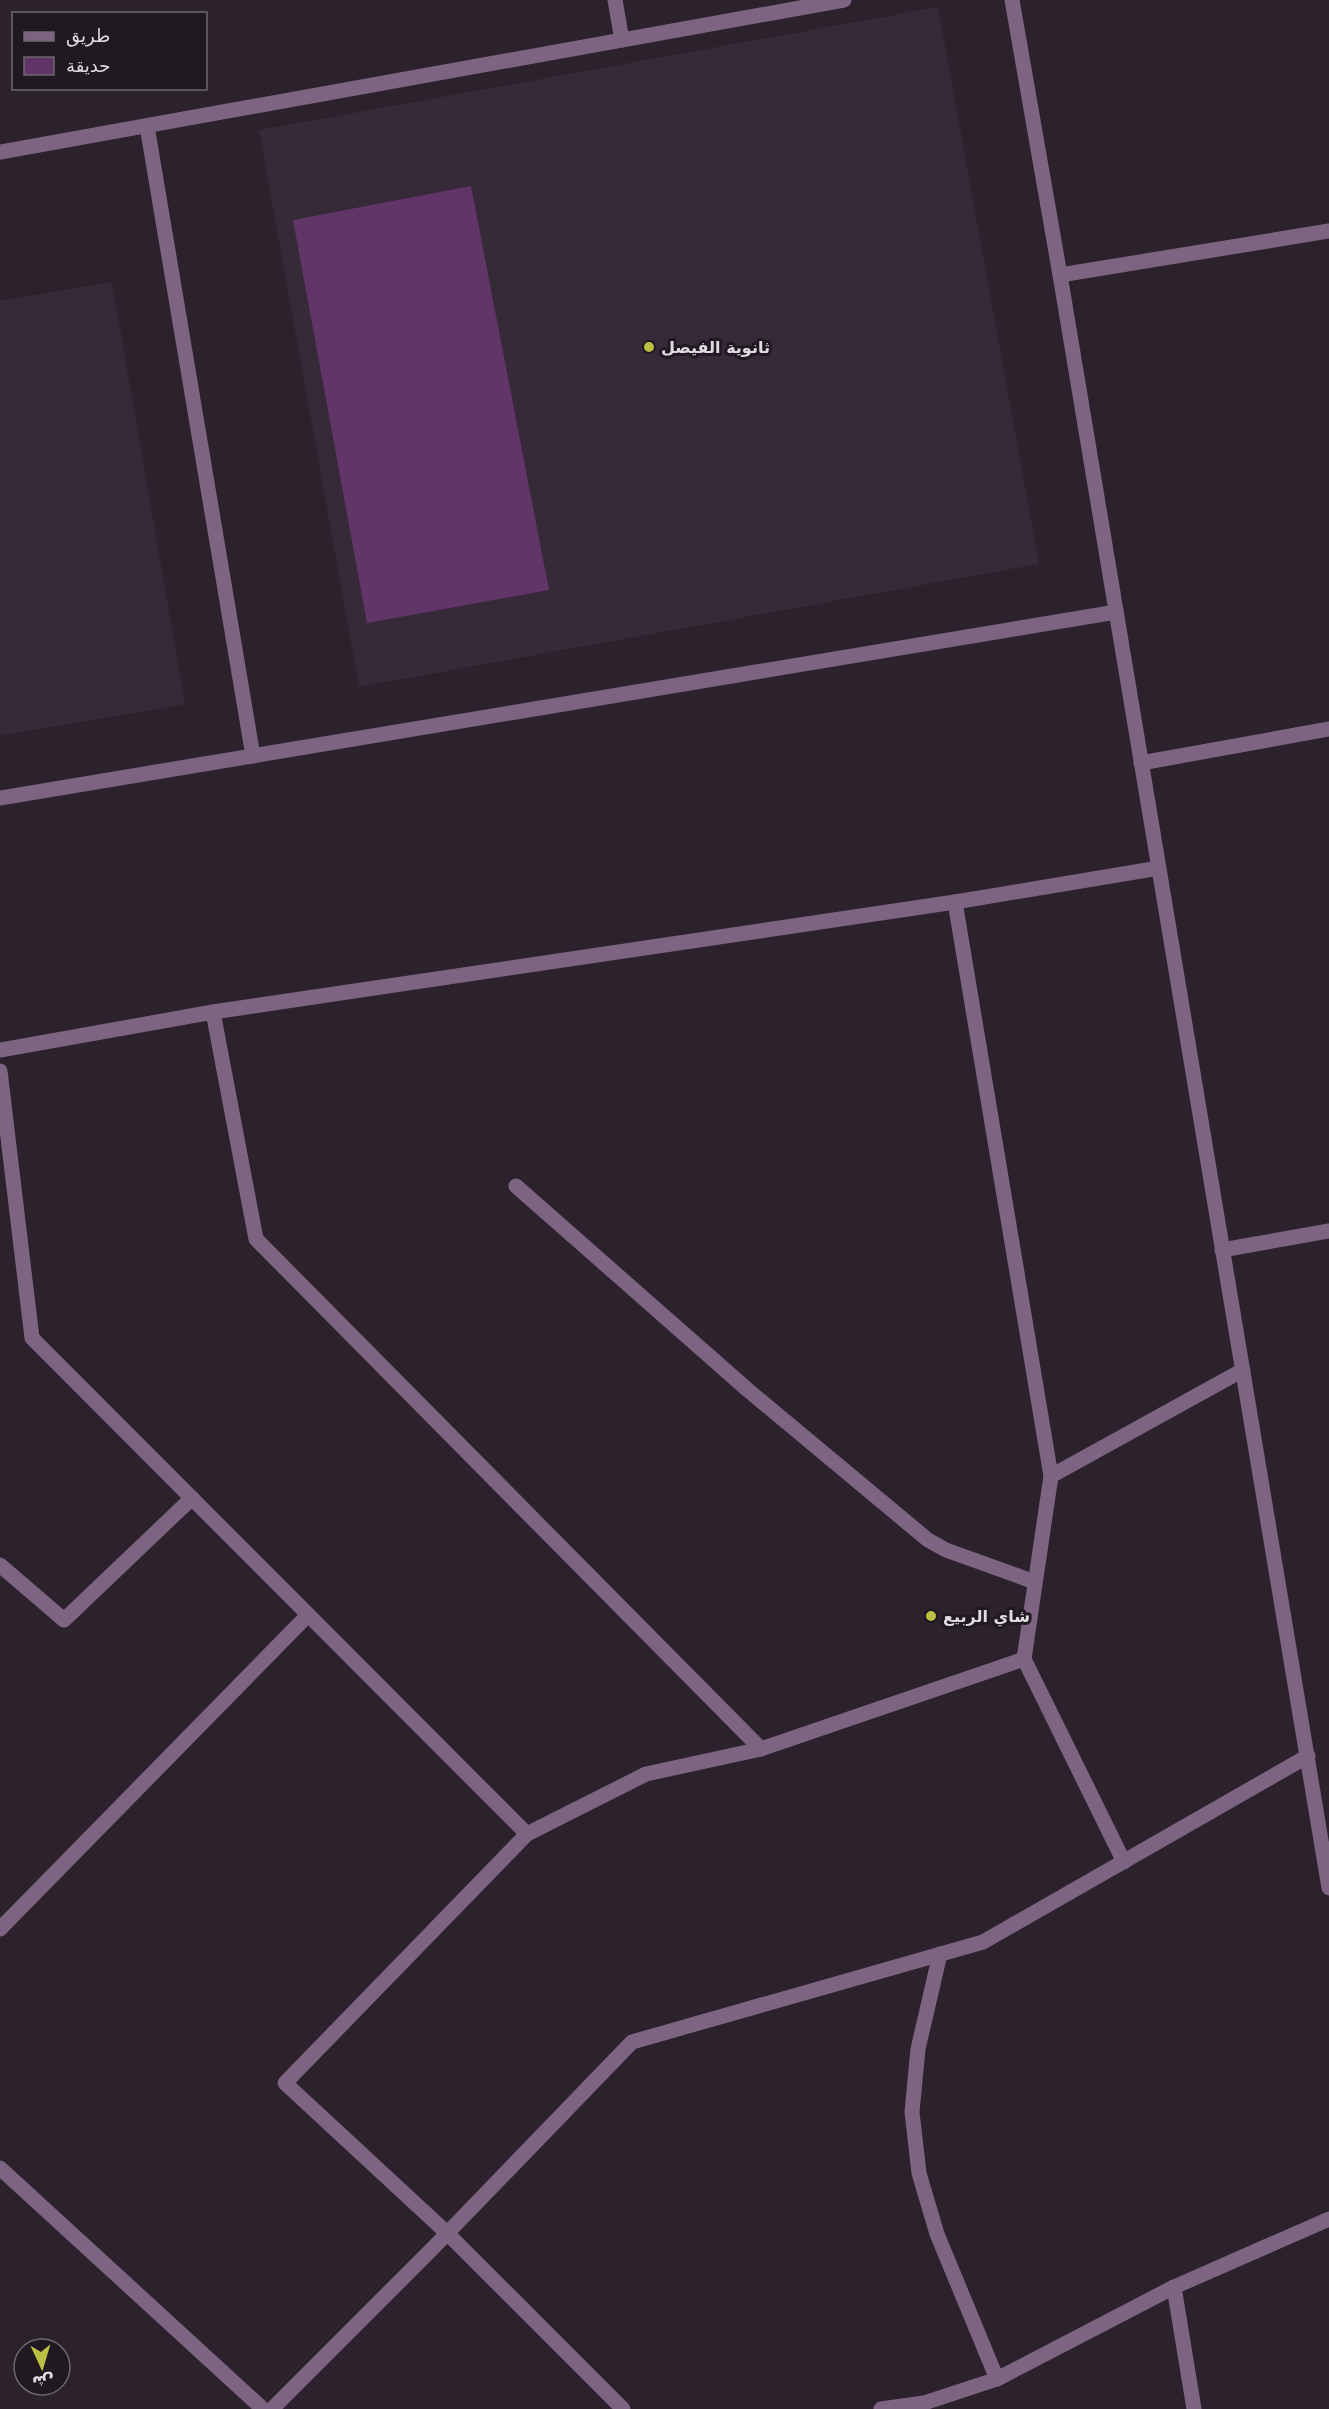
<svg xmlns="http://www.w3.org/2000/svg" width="1329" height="2409" font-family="'DejaVu Sans','Noto Sans Arabic',sans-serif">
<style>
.built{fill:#362938}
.green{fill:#613568}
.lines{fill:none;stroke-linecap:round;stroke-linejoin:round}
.minor{stroke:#7e6483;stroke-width:15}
.poi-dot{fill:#bbc045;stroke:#211922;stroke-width:2}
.labels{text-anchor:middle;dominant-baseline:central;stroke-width:6;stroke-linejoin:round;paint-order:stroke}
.poi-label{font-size:16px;font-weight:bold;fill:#e0dbe1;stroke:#211922;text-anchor:start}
</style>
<rect width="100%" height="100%" fill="#2b222c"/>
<g class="built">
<path d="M938,7L1039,564L359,687L259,130Z"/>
<path d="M112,282L185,704L0,736V301Z"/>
</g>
<path class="green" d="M471,186L549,590L367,623L293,220Z"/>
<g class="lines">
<g class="minor">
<path d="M615,0L622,40"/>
<path d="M1012,0L1060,275L1329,1888"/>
<path d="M147,126L253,756"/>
<path d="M0,152L844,0"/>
<path d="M1060,275L1329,231"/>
<path d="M1141,763L1329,729"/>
<path d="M0,798L1116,612"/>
<path d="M955,902L1051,1476L1024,1659L1124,1862"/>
<path d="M213,1012L256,1239L761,1749"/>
<path d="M0,1050L213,1012L955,902L1159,868"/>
<path d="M0,1071L32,1338L527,1834"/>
<path d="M516,1186L749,1391L928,1540L946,1550L1035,1582"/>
<path d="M1222,1250L1329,1231"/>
<path d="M1051,1476L1243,1370"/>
<path d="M0,1565L64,1620L192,1498"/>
<path d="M0,1929L308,1615"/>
<path d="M940,1954L918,2049L912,2112L919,2173L937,2234L997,2379"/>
<path d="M0,2168L263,2409"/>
<path d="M1174,2287L1194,2409"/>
<path d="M272,2409L432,2249L632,2042L983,1942L1308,1756"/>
<path d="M623,2409L447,2233L285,2083L527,1834L646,1774L761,1749L1024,1659"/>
<path d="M881,2409L924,2403L997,2379L1174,2287L1329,2219"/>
</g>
</g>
<g class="poi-dot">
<circle cx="649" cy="347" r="6"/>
<circle cx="931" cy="1616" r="6"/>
</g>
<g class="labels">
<g class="poi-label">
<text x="661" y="347">ثانوية الفيصل</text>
<text x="943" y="1616">شاي الربيع</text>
</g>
</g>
<rect x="12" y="12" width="195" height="78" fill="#211922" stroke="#6d676e" stroke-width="1.5"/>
<rect x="24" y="32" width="30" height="9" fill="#7e6483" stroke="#6d676e" stroke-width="1.5"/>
<text x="66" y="42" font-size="18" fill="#e0dbe1">طريق</text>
<rect x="24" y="57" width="30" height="18" fill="#613568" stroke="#6d676e" stroke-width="1.5"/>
<text x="66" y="72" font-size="18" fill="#e0dbe1">حديقة</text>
<g transform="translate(42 2367) rotate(176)"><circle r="28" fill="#211922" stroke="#6d676e" stroke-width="1.5"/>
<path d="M0-4.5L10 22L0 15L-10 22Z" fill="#bbc045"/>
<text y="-9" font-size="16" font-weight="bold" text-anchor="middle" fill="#e0dbe1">ش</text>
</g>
</svg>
